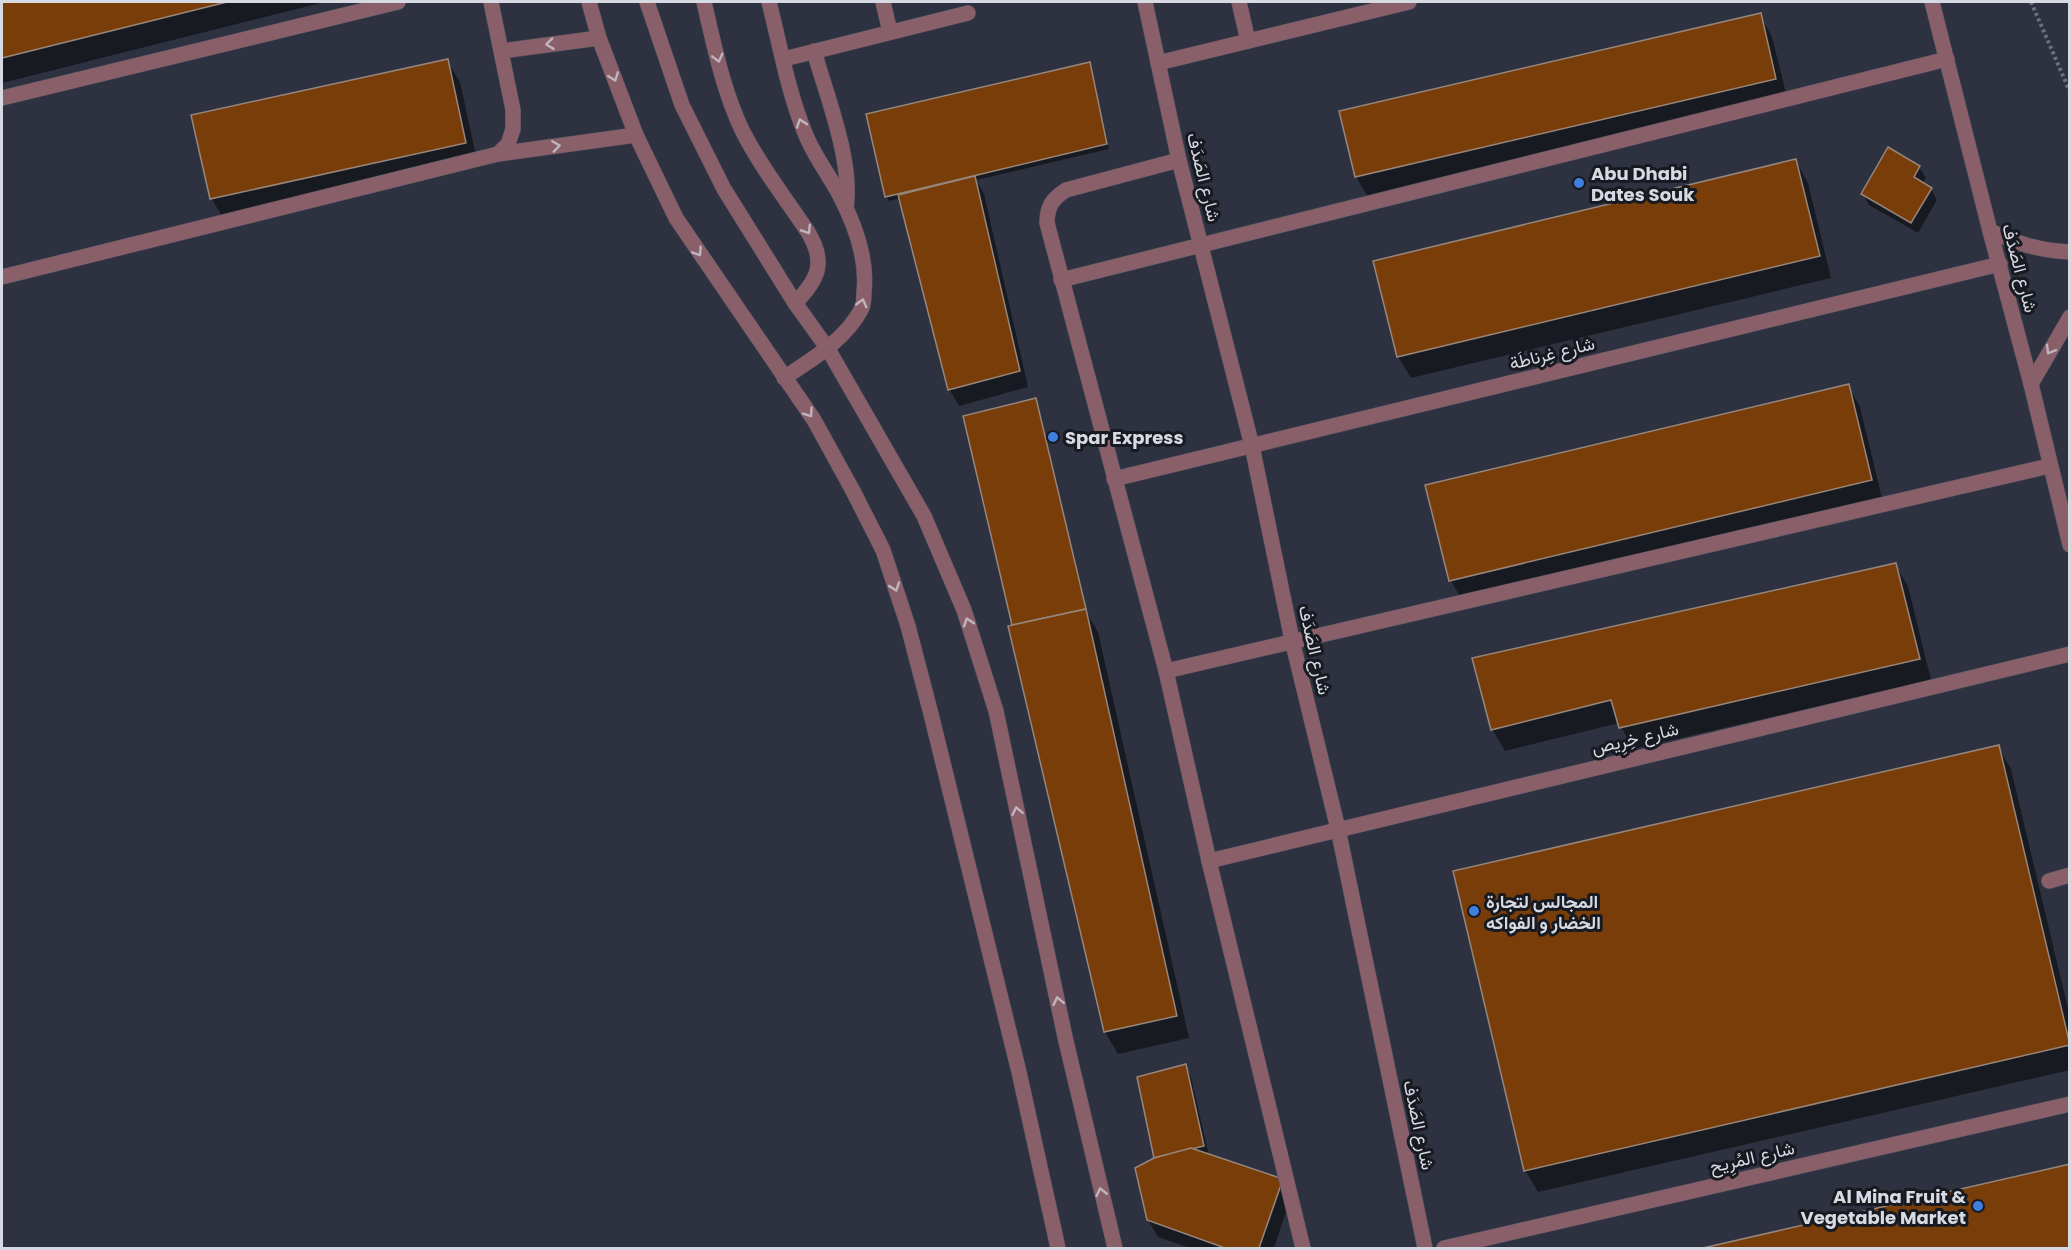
<svg xmlns="http://www.w3.org/2000/svg" width="2071" height="1250" font-family="Poppins,Vazirmatn,sans-serif">
<style>
.shadow{fill:#0007}
.building{fill:#793d0a;stroke:#96867c;stroke-width:1.5}
.lines{fill:none;stroke-linecap:round;stroke-linejoin:round}
.service-casing{stroke:#4c505d;stroke-width:16}
.tertiary-casing{stroke:#4c505d;stroke-width:16}
.path{stroke:#6c707c;stroke-width:4;stroke-dasharray:3 3;stroke-linecap:butt}
.service{stroke:#895f6a;stroke-width:15}
.tertiary{stroke:#895f6a;stroke-width:15}
.oneway{stroke:#c0b5bf}
.shop-dot{fill:#3f7fe0;stroke:#181a21;stroke-width:2}
.labels{text-anchor:middle;dominant-baseline:central;stroke-width:6;stroke-linejoin:round;paint-order:stroke}
.poi-label{font-size:18px;font-weight:bold;fill:#d7dae3;stroke:#181a21;text-anchor:start}
.street-label{font-size:18px;fill:#d7dae3;stroke:#181a21}
</style>
<rect width="100%" height="100%" fill="#2e3240"/>
<g class="shadow">
<path d="M2,2H325L2,83Z"/>
<path d="M1760,15L1772,37L1788,101L1369,199L1356,177L1341,112Z"/>
<path d="M447,61L460,82L478,165L224,220L212,199Z"/>
<path d="M1089,64L1092,69L1109,149L976,180L984,194L1028,387L959,406L949,389L901,198L889,201L886,196Z"/>
<path d="M1796,161L1808,183L1831,278L1411,378L1398,357L1375,262Z"/>
<path d="M1919,167L1926,178L1922,184L1931,189L1937,200L1918,233L1869,205L1863,194Z"/>
<path d="M1848,386L1860,407L1883,502L1463,602L1451,581L1427,487Z"/>
<path d="M1035,400L1038,405L1088,615L1098,632L1189,1038L1118,1054L1105,1032L1009,627L1014,626L965,418Z"/>
<path d="M1895,565L1908,586L1931,680L1633,749L1619,723L1505,751L1492,729Z"/>
<path d="M1998,747L2011,769L2070,1017V1070L1538,1192L1525,1170Z"/>
<path d="M1185,1066L1191,1077L1209,1156L1282,1180L1291,1197L1274,1248H1190L1158,1237L1148,1220L1156,1159Z"/>
<path d="M2070,1166V1248H1710Z"/>
</g>
<g class="building">
<path d="M2,2H227L2,58Z"/>
<path d="M1761,13L1776,79L1355,177L1339,111Z"/>
<path d="M448,59L466,143L210,199L191,115Z"/>
<path d="M1090,62L1107,144L885,197L866,114Z"/>
<path d="M1888,147L1920,166L1914,177L1932,188L1911,223L1861,194Z"/>
<path d="M1796,159L1820,256L1397,357L1373,261Z"/>
<path d="M975,176L1020,371L948,390L898,195Z"/>
<path d="M1849,384L1872,480L1449,581L1425,485Z"/>
<path d="M1036,398L1086,609L1012,625L963,416Z"/>
<path d="M1896,563L1920,659L1619,728L1611,700L1491,730L1472,658Z"/>
<path d="M1086,609L1177,1016L1104,1032L1008,626Z"/>
<path d="M1999,745L2070,1045L1524,1171L1453,871Z"/>
<path d="M1186,1064L1204,1146L1154,1158L1137,1077Z"/>
<path d="M1191,1148L1283,1179L1259,1248H1225L1147,1220L1135,1168L1154,1158Z"/>
<path d="M2070,1164V1248H1703Z"/>
</g>
<g class="lines">
<defs>
<g id="service">
<path d="M589,2L599,38L636,135L676,218L814,420L853,491L883,550L908,626L931,714L1019,1072L1058,1248"/>
<path d="M647,2L682,105L724,189L795,303L828,349L924,516L964,610L996,711L1065,1037L1115,1248"/>
<path d="M704,2C714,45 723,90 742,130C760,166 786,199 808,232C826,262 819,279 795,303"/>
<path d="M769,2C780,45 788,92 805,133C813,154 827,172 838,192C854,222 868,257 864,292C864,298 864,305 861,310C844,341 812,359 784,378"/>
<path d="M883,2L890,32"/>
<path d="M1145,2L1179,160L1252,446L1292,640L1338,829L1425,1248"/>
<path d="M1239,2L1248,41"/>
<path d="M1932,2L1990,231L2031,384L2070,545"/>
<path d="M501,51L599,38"/>
<path d="M814,51C827,97 853,161 846,208"/>
<path d="M784,59L968,13"/>
<path d="M1158,63L1409,2"/>
<path d="M2,98L398,2"/>
<path d="M498,154L636,135"/>
<path d="M1179,160L1066,190C1052,199 1047,207 1047,223L1166,671L1209,861L1303,1248"/>
<path d="M2,277L498,154L508,144L513,129V110L491,2"/>
<path d="M1061,280L1947,59"/>
<path d="M1114,479L2000,264"/>
<path d="M1166,671L2049,466"/>
<path d="M1209,861L2070,654"/>
<path d="M2049,881L2070,875"/>
<path d="M1444,1248L2070,1104"/>
</g>
<g id="tertiary">
<path d="M1990,231C2016,243 2040,251 2070,252"/>
<path d="M2031,384L2070,317"/>
</g>
</defs>
<use href="#service" class="service-casing"/>
<use href="#tertiary" class="tertiary-casing"/>
<path class="path" d="M2031,2L2070,92"/>
<use href="#service" class="service"/>
<use href="#tertiary" class="tertiary"/>
</g>
<defs><path id="oneway-chevron" d="M-2-3.5L2.5 0L-2 3.5" fill="none" stroke-width="1.6" stroke-linecap="round" stroke-linejoin="round" transform="scale(1.5)"/></defs>
<g class="oneway">
<use href="#oneway-chevron" transform="translate(550 44) rotate(173)"/>
<use href="#oneway-chevron" transform="translate(718 58) rotate(76)"/>
<use href="#oneway-chevron" transform="translate(614 77) rotate(69)"/>
<use href="#oneway-chevron" transform="translate(801 123) rotate(-109)"/>
<use href="#oneway-chevron" transform="translate(556 146) rotate(-8)"/>
<use href="#oneway-chevron" transform="translate(807 230) rotate(57)"/>
<use href="#oneway-chevron" transform="translate(698 252) rotate(56)"/>
<use href="#oneway-chevron" transform="translate(862 303) rotate(-75)"/>
<use href="#oneway-chevron" transform="translate(2050 350) rotate(120)"/>
<use href="#oneway-chevron" transform="translate(809 413) rotate(55)"/>
<use href="#oneway-chevron" transform="translate(895 587) rotate(71)"/>
<use href="#oneway-chevron" transform="translate(968 622) rotate(-108)"/>
<use href="#oneway-chevron" transform="translate(1017 811) rotate(-102)"/>
<use href="#oneway-chevron" transform="translate(1058 1001) rotate(-102)"/>
<use href="#oneway-chevron" transform="translate(1101 1192) rotate(-103)"/>
</g>
<g class="shop-dot">
<circle cx="1579" cy="183" r="6"/>
<circle cx="1053" cy="437" r="6"/>
<circle cx="1474" cy="911" r="6"/>
<circle cx="1978" cy="1206" r="6"/>
</g>
<g class="labels">
<g class="poi-label">
<text x="1591" y="173">Abu Dhabi<tspan x="1591" dy="21">Dates Souk</tspan></text>
<text x="1065" y="437">Spar Express</text>
<text x="1486" y="901">المجالس لتجارة<tspan x="1486" dy="21">الخضار و الفواكه</tspan></text>
<text x="1966" y="1196" text-anchor="end">Al Mina Fruit &amp;<tspan x="1966" dy="21">Vegetable Market</tspan></text>
</g>
<g class="street-label">
<text transform="translate(1204 177) rotate(76)">شارع الصَدَف</text>
<text transform="translate(2020 268) rotate(75)">شارع الصَدَف</text>
<text transform="translate(1552 353) rotate(-14)">شارع غِرناطَة</text>
<text transform="translate(1315 650) rotate(77)">شارع الصَدَف</text>
<text transform="translate(1635 738) rotate(-13)">شارع خِرِيص</text>
<text transform="translate(1419 1125) rotate(78)">شارع الصَدَف</text>
<text transform="translate(1752 1157) rotate(-13)">شارع المُرِيح</text>
</g>
</g>
<rect width="2071" height="1250" fill="none" stroke="#d7dae3" stroke-width="6"/>
</svg>
